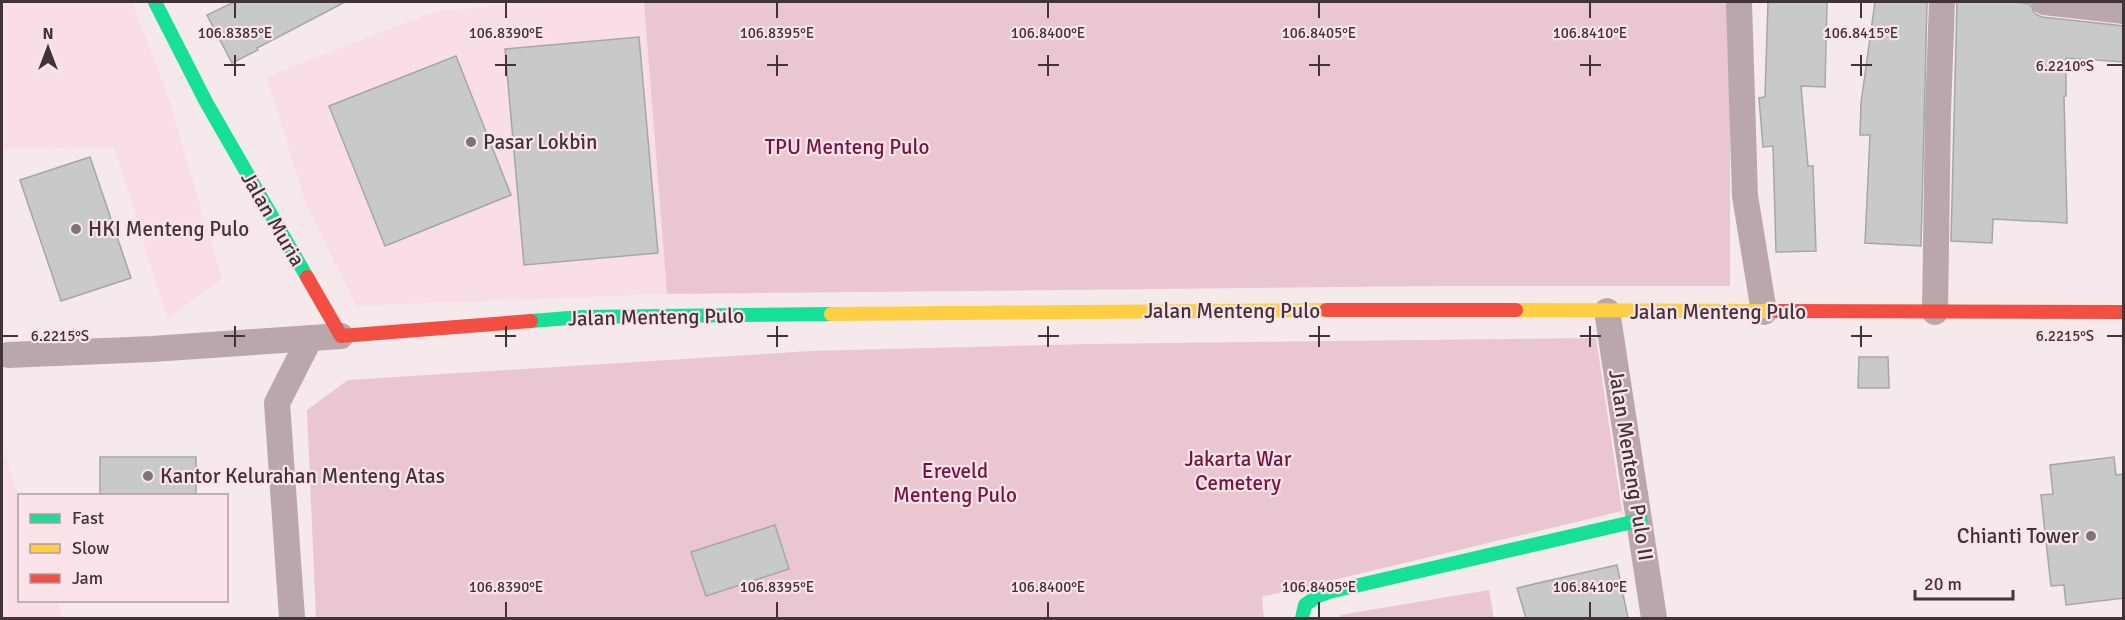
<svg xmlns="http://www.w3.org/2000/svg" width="2125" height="620" font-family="Signika,sans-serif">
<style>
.built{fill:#f9dee5}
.green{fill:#eac6d0}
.building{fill:#c8cac9;stroke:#a5a6a6;stroke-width:1.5}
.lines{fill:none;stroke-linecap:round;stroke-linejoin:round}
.street{stroke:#b9a7ab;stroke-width:26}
.fast{stroke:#16e098;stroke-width:14}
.slow{stroke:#ffcf43;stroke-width:14}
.jam{stroke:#f24e42;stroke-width:14}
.ticks{fill:none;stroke:#403438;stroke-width:2}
.poi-dot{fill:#7f7377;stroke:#fbe3e9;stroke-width:2}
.labels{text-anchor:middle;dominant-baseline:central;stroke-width:4.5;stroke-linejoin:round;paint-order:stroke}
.poi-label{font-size:21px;fill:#403438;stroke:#fbe3e9;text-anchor:start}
.park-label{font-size:21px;fill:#74153f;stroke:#fbe3e9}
.street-label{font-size:21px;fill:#403438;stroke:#fbe3e9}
.ticks-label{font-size:15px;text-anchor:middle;fill:#403438;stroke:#fbe3e9;stroke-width:4.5;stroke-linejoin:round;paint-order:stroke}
</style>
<rect width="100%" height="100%" fill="#f5e9ec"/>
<g class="built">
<path d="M2,2H132L166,90L222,279L167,319L114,147L2,149Z"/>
<path d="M523,2H644L667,294L356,306L307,207L266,77L433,12Z"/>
<path d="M2,445L19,497L20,600L57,601L63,618H2Z"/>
</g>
<g class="green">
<path d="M644,2H1730V286H1442L667,294Z"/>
<path d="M1596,338L1622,511L1262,597L1264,618H316L307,410L348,380L810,351L1091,344Z"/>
<path d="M1489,590L1494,618H1341L1340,615Z"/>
</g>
<g class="building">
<path d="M234,2H345L257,48L258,50L232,63L207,15Z"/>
<path d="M1768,2H1827L1825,87L1801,86L1808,166H1813L1816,251L1776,252L1773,146L1763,147L1759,98L1765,97Z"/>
<path d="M1875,2H1927L1921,246L1865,243L1870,135H1860L1861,103Z"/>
<path d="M1957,2H2015L2030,4L2035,14L2042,17L2124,26V62L2066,58V96H2064L2067,223L1993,219L1992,243L1951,241Z"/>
<path d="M639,37L658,253L524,265L505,49Z"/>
<path d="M456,56L511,195L385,246L329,106Z"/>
<path d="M90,157L131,278L61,301L20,180Z"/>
<path d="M1859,357H1888L1889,388H1858Z"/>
<rect x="100" y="457" width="96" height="38"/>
<path d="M2114,457L2116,475L2124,474V598L2066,605L2064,585L2051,586L2044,523L2041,495L2053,494L2050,465Z"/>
<path d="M775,525L789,569L706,596L691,552Z"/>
<path d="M1617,565L1628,618H1526L1517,588Z"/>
</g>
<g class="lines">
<g class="street">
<path d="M1739,2L1745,196L1764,312"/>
<path d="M2044,2L2124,11"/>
<path d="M1607,311L1654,618"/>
<path d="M1935,312L1938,112L1942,2"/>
<path d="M8,355L152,349L341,336"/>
<path d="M292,618L277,403L310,338"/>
</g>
<g class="fast">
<path d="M155,2L206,102L307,277"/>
<path d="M531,321L582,317L831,314"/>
<path d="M1302,618L1305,605L1316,597L1329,592L1641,520"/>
</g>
<g class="slow">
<path d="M1516,310L1776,311"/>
<path d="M831,314L1326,310"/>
</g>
<g class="jam">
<path d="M307,277L341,336L531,321"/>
<path d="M1326,310H1516"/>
<path d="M1776,311L2124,312"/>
</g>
</g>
<path class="ticks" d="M235,3V18M506,3V18M777,3V18M1048,3V18M1319,3V18M1590,3V18M1861,3V18M235,55V76M506,55V76M777,55V76M1048,55V76M1319,55V76M1590,55V76M1861,55V76M224,65H245M495,65H516M767,65H788M1038,65H1059M1309,65H1330M1580,65H1601M1851,65H1872M2107,65H2122M235,326V347M506,326V347M777,326V347M1048,326V347M1319,326V347M1590,326V347M1861,326V347M3,336H18M224,336H245M495,336H516M767,336H788M1038,336H1059M1309,336H1330M1580,336H1601M1851,336H1872M2107,336H2122M506,602V617M777,602V617M1048,602V617M1319,602V617M1590,602V617"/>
<g class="poi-dot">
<circle cx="471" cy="142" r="6"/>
<circle cx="76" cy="229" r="6"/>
<circle cx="148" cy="476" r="6"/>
<circle cx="2091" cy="536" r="6"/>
</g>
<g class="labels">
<g class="poi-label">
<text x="483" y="142">Pasar Lokbin</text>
<text x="88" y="229">HKI Menteng Pulo</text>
<text x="160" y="476">Kantor Kelurahan Menteng Atas</text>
<text x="2079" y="536" text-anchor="end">Chianti Tower</text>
</g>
<g class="park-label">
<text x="847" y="147">TPU Menteng Pulo</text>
<text x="1238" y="459">Jakarta War<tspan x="1238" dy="24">Cemetery</tspan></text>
<text x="955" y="471">Ereveld<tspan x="955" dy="24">Menteng Pulo</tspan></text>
</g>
<g class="street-label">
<text transform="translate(273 219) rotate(60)">Jalan Muria</text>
<text x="1232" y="311">Jalan Menteng Pulo</text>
<text x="1718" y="312">Jalan Menteng Pulo</text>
<text transform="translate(656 317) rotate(-1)">Jalan Menteng Pulo</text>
<text transform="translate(1631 465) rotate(81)">Jalan Menteng Pulo II</text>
</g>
</g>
<g class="ticks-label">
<text x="235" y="38">106.8385°E</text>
<text x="506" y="38">106.8390°E</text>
<text x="777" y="38">106.8395°E</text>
<text x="1048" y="38">106.8400°E</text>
<text x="1319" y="38">106.8405°E</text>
<text x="1590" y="38">106.8410°E</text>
<text x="1861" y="38">106.8415°E</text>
<text x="2065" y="71">6.2210°S</text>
<text x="60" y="341">6.2215°S</text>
<text x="2065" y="341">6.2215°S</text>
<text x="506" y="592">106.8390°E</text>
<text x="777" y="592">106.8395°E</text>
<text x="1048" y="592">106.8400°E</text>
<text x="1319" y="592">106.8405°E</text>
<text x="1590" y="592">106.8410°E</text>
</g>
<rect width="2125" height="620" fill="none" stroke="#403438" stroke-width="6"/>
<rect x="18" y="494" width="210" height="108" fill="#fbe3e9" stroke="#b09da2" stroke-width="1.5"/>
<rect x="30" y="514" width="30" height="9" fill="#16e098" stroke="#b09da2" stroke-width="1.5"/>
<text x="72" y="524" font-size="18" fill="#403438">Fast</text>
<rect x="30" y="544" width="30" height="9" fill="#ffcf43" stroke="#b09da2" stroke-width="1.5"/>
<text x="72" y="554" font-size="18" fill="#403438">Slow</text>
<rect x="30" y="574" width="30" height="9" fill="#f24e42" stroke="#b09da2" stroke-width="1.5"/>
<text x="72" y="584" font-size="18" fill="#403438">Jam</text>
<g transform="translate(48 48)" stroke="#fbe3e9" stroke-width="4.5" paint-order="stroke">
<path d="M0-4.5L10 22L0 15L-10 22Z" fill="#403438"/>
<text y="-9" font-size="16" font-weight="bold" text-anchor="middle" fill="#403438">N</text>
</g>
<path d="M1915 590v9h98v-9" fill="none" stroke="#403438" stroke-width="3"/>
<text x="1924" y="590" font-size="18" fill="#403438" stroke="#fbe3e9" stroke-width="4.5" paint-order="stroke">20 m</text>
</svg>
